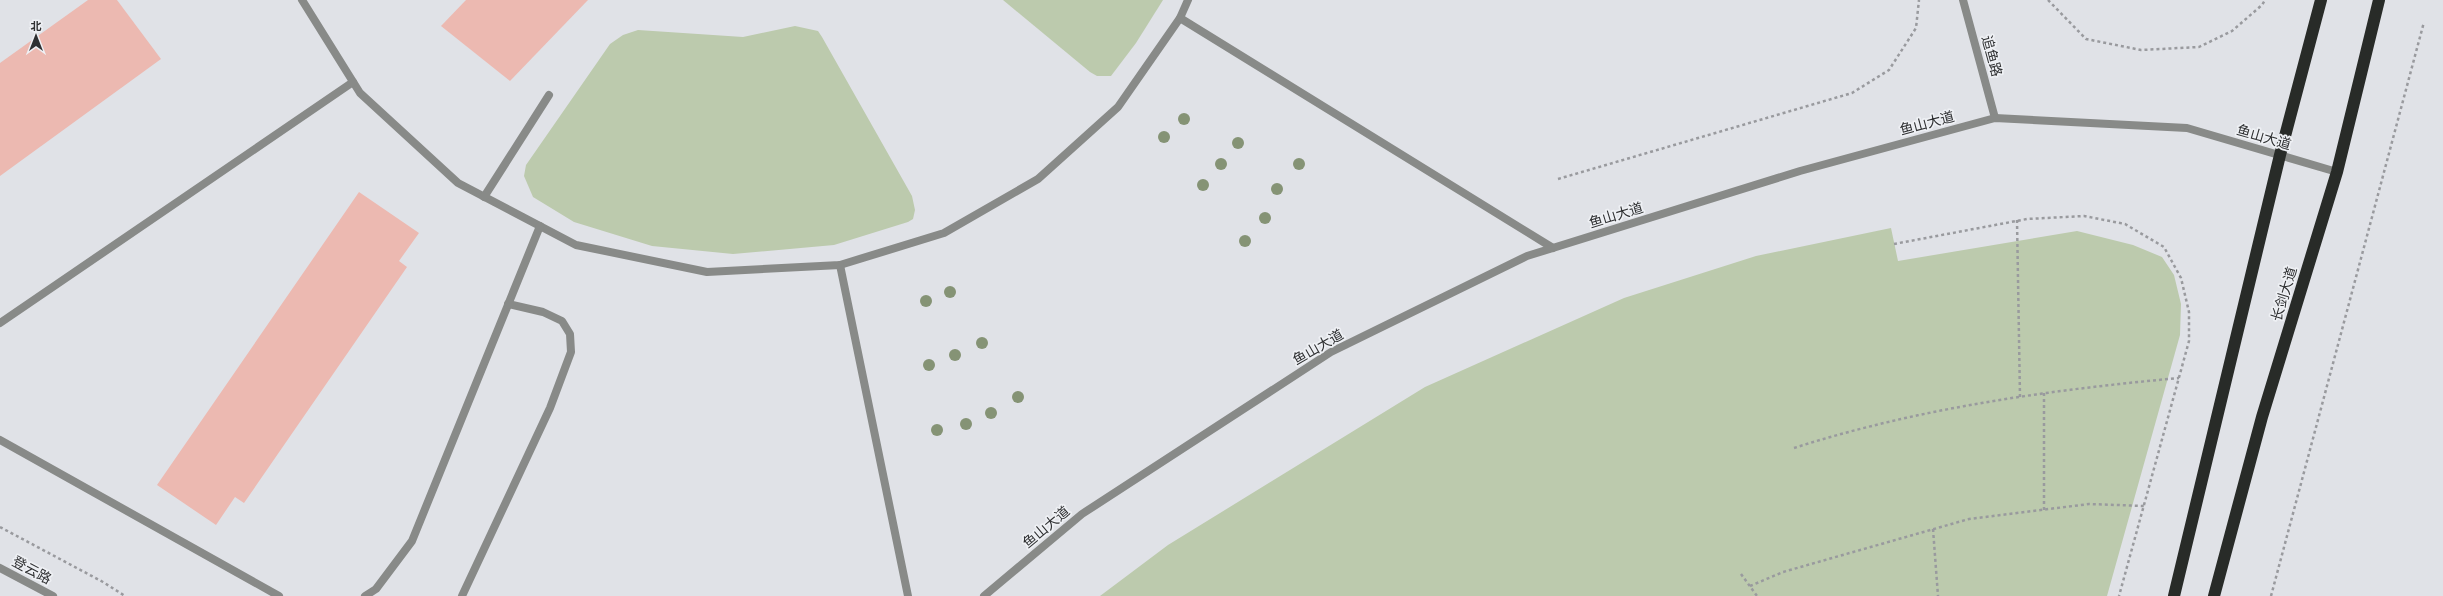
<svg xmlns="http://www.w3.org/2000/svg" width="2443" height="596" font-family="'DejaVu Sans','Noto Sans SC',sans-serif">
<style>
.green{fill:#bccaad}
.building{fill:#ecb9b1}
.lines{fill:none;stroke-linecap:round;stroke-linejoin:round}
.path{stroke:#999a9e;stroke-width:2.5;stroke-dasharray:3 3;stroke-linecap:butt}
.lane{stroke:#888a88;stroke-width:8}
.street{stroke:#888a88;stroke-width:8}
.highway{stroke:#282b28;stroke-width:12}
.tree{fill:#859375}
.labels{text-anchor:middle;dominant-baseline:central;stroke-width:3.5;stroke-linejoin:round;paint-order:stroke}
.street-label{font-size:14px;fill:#2f3032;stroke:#eef0f4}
</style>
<rect width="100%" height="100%" fill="#e0e2e7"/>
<g class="green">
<path d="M1003,0H1163L1136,43L1111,76H1097L1090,72Z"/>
<path d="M795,26L818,31L822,37L912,196L915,210L913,219L908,222L834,245L733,254L652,246L574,222L533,197L524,176L526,165L610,44L623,35L638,30L743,37Z"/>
<path d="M1891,228L1898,261L2077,231L2133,245L2162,257L2174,275L2181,304L2180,335L2107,596H1100L1168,545L1425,387L1624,298L1756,256Z"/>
</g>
<g class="building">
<path d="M88,0H117L161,59L0,176V63Z"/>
<path d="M466,0H588L510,81L441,26Z"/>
<path d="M359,192L419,233L399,261L407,267L244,503L235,497L216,525L157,485Z"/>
</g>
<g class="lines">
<g class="path">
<path d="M2048,0L2086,39L2141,50L2199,47L2232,31L2262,5L2265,0"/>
<path d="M1558,179L1852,93L1889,70L1916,28L1919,0"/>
<path d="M2017,220L2020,397"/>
<path d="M1894,244L2027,219L2084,216L2125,224L2164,247L2181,278L2189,312V341L2119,596"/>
<path d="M2044,393V510"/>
<path d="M1794,448C1919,408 2049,390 2179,378"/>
<path d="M0,527L103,582L125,596"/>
<path d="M1933,529L1938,596"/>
<path d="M1741,574L1757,596"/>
<path d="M1750,586L1783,572L1969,519L2089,504L2144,506"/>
<path d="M2271,596L2424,22"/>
</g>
<g class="lane">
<path d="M302,0L360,93L458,183L576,245L707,272L840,265L944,233L1038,179L1118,107L1180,18L1188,0"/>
<path d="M1180,18L1553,248"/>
<path d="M484,197L549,95"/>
<path d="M840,265L908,596"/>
<path d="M0,323L353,82"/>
<path d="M0,440L279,596"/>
<path d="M365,596L376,589L412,541L540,226"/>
<path d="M462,596L550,408L571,352L570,334L562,321L543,312L508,304"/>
</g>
<g class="street">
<path d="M1963,0L1995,118"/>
<path d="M0,568L53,596"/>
<path d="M984,596L1082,514L1331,352L1527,256L1800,171L1995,118L2187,128L2337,172"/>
</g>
<g class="highway">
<path d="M2174,596L2280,155L2321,0"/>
<path d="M2214,596L2262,417L2337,172L2379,0"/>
</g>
</g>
<g class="tree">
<circle cx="1184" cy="119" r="6"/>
<circle cx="1164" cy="137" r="6"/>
<circle cx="1238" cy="143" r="6"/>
<circle cx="1221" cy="164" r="6"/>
<circle cx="1299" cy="164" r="6"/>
<circle cx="1203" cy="185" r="6"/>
<circle cx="1277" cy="189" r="6"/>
<circle cx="1265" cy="218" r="6"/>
<circle cx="1245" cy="241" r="6"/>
<circle cx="950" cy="292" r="6"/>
<circle cx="926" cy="301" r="6"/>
<circle cx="982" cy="343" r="6"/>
<circle cx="955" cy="355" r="6"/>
<circle cx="929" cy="365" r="6"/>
<circle cx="1018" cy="397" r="6"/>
<circle cx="991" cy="413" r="6"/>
<circle cx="966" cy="424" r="6"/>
<circle cx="937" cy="430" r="6"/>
</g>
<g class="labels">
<g class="street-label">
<text transform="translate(1992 56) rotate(75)">追鱼路</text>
<text transform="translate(1927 123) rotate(-15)">鱼山大道</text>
<text transform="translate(2264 137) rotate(16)">鱼山大道</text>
<text transform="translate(1616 215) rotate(-17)">鱼山大道</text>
<text transform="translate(2284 294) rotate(-73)">长剑大道</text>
<text transform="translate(1318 347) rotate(-30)">鱼山大道</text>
<text transform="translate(1046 527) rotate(-40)">鱼山大道</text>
<text transform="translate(32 570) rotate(28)">登云路</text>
</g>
</g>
<g transform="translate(36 36)" stroke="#eef0f4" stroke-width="3" paint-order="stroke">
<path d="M0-3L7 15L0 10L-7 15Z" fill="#2f3032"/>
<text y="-6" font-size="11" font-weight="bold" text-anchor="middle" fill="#2f3032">北</text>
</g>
</svg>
